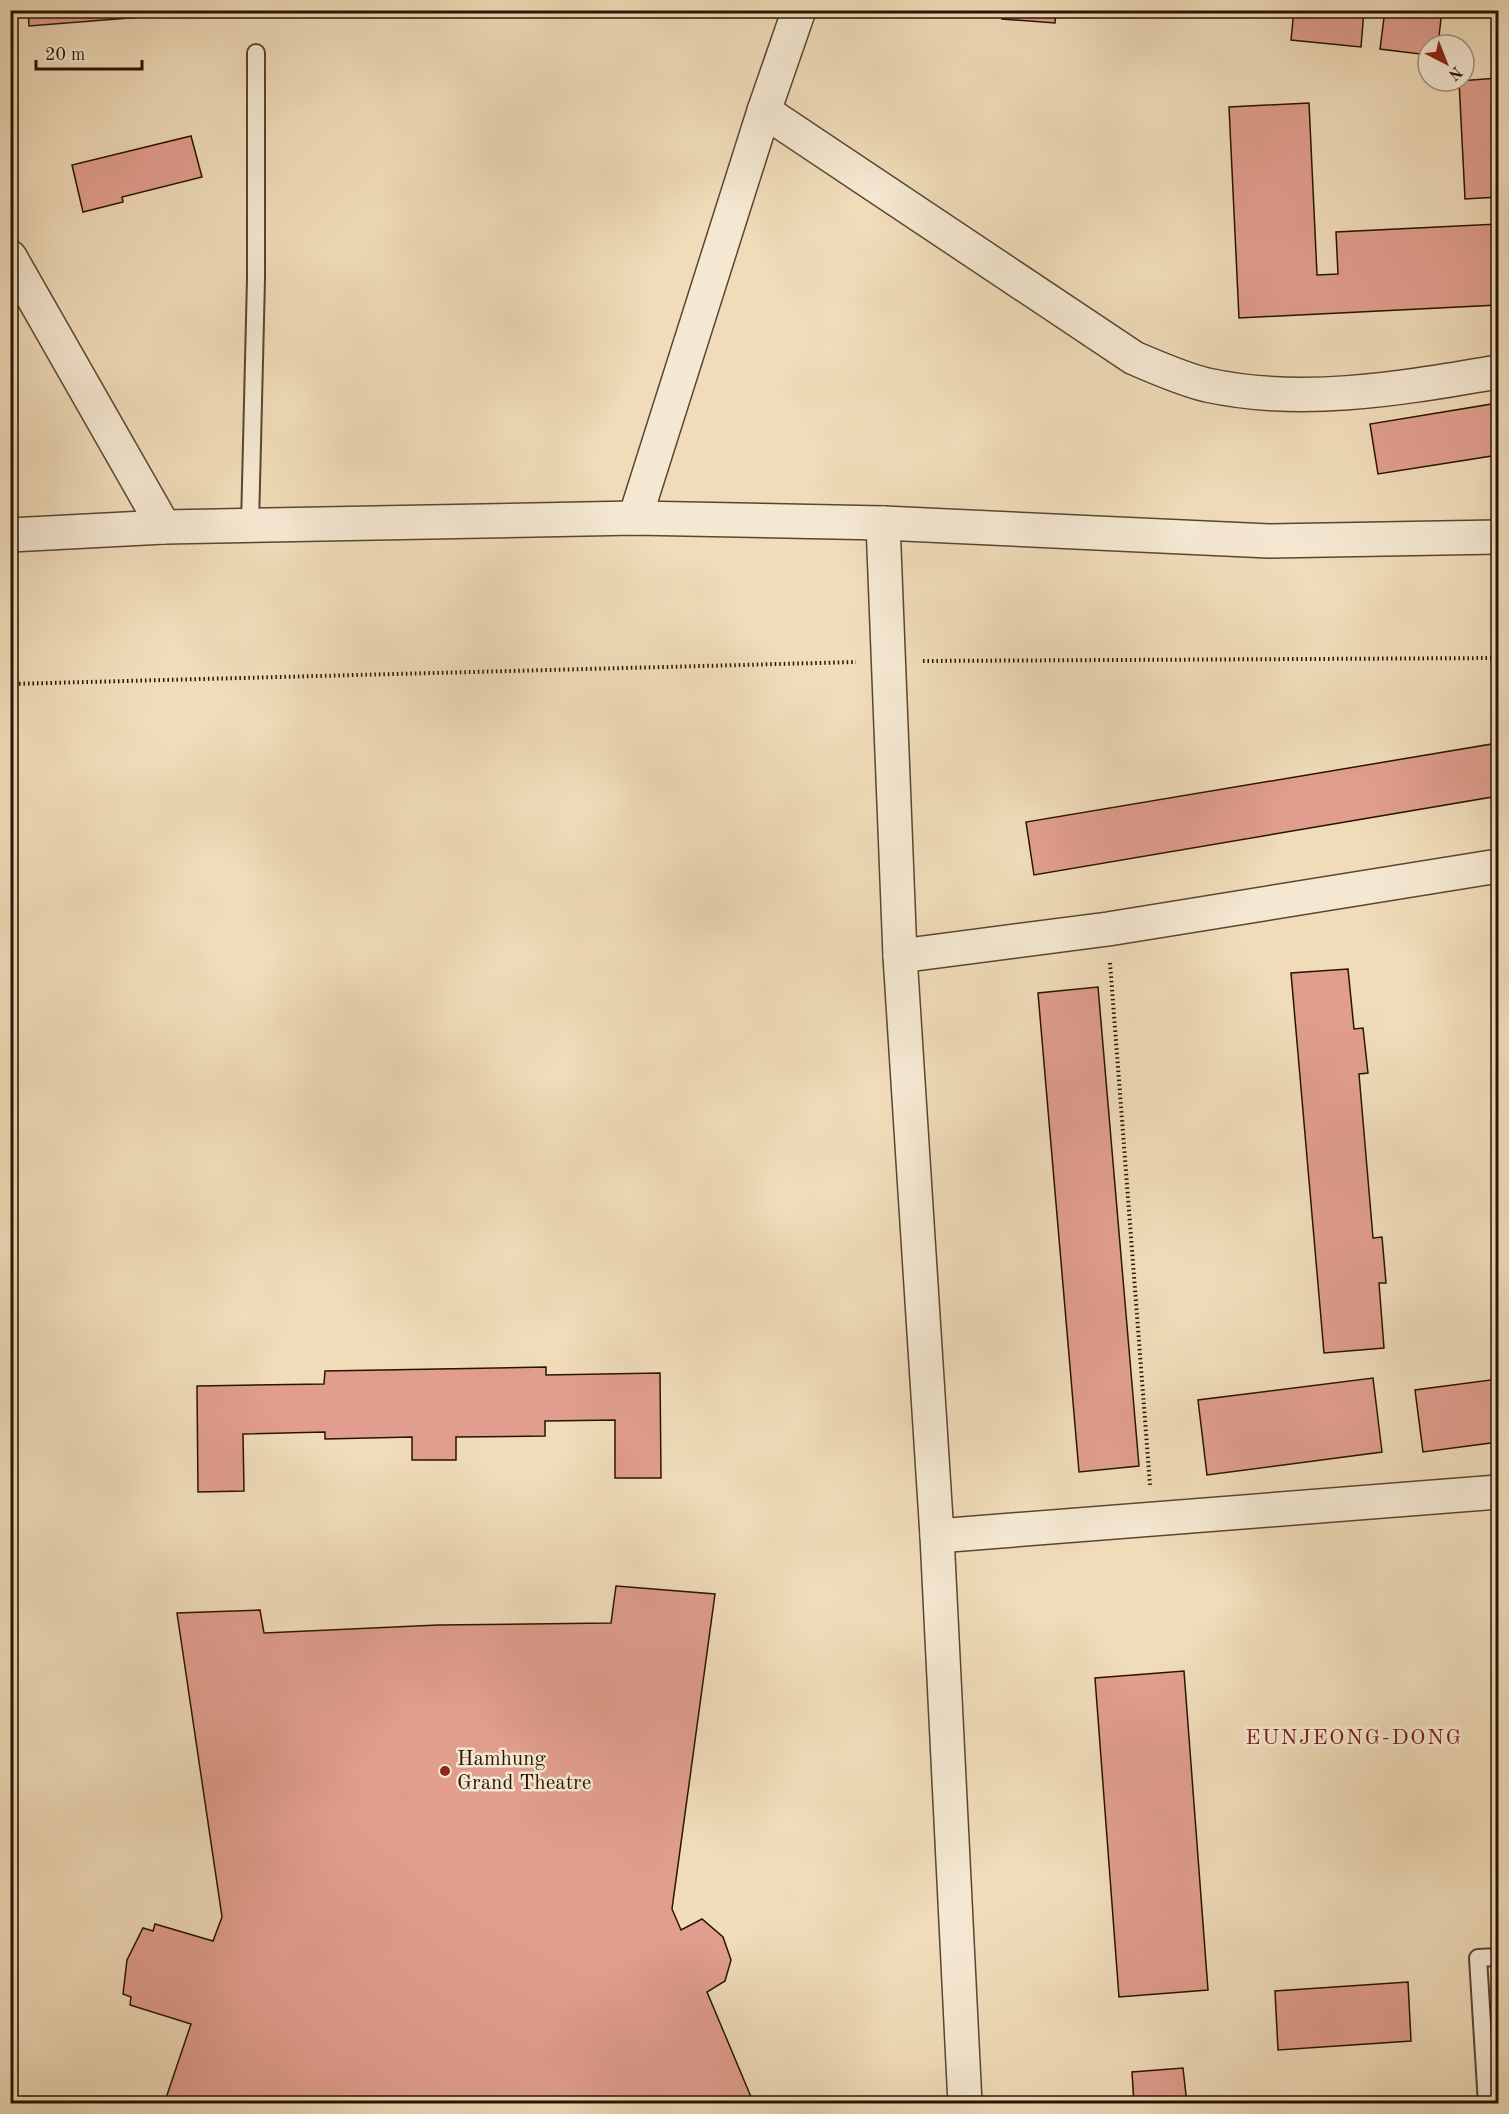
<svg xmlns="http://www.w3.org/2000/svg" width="1509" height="2114" font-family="'Old Standard TT',serif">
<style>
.building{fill:#e19e8e;stroke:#281402;stroke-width:1.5}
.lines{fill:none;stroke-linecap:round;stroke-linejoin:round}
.lane-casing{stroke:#5a4630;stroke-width:20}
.street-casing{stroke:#5a4630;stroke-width:36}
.path{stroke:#281402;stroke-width:4;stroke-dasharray:1.5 3;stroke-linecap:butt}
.lane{stroke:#f5e8d2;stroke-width:16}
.street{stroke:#f5e8d2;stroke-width:33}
.poi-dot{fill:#8f2418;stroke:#f5e8d2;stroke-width:2}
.labels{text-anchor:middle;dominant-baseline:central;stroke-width:5;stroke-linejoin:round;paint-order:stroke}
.poi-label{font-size:21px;fill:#281402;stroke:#f5e8d2;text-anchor:start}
.neighbourhood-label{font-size:22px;letter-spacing:1.5px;fill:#7a1f14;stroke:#f5e8d2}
</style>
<rect width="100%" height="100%" fill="#f0dcb9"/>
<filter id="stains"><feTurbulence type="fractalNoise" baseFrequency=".00333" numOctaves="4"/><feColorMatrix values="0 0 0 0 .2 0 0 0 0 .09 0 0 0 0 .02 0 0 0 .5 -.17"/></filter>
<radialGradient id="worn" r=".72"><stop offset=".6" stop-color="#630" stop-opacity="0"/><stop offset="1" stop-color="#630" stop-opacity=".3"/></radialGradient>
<g class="building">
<path d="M28,10H191L192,13L29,26Z"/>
<path d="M1003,10H1056L1055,23L1002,19Z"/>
<path d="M1294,10H1364L1361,47L1291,40Z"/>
<path d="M1385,10H1442L1438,45H1428V55L1380,49Z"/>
<path d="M1498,78V197L1465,199L1459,81Z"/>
<path d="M1309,103L1317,275L1338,274L1336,232L1498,224V305L1239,318L1229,107Z"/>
<path d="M191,136L202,177L122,197L123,202L83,212L72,165Z"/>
<path d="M1498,403V455L1378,474L1370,424Z"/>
<path d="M1498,743V796L1034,875L1026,822Z"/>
<path d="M1348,969L1354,1029L1363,1028L1368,1073L1359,1074L1373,1238L1382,1237L1386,1283H1379L1384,1348L1324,1353L1291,973Z"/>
<path d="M1098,987L1139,1466L1079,1472L1038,993Z"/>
<path d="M546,1367V1375L660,1373L661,1478H615V1420L545,1421V1436L456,1437V1460H412V1437L325,1439V1432L243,1434L244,1491L198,1492L197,1386L324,1384L325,1371Z"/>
<path d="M1373,1378L1382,1452L1207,1475L1198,1400Z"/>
<path d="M1498,1379V1442L1423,1452L1415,1390Z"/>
<path d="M616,1586L715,1594L672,1909L681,1930L702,1919L723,1937L731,1960L725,1981L707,1992L754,2104H164L191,2024L130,2005L131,1997L123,1994L127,1960L143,1928L153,1931L155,1924L213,1941L222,1917L177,1613L260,1610L264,1633L438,1625L611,1623Z"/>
<path d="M1184,1671L1208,1990L1119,1997L1095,1678Z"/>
<path d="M1408,1982L1411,2041L1278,2050L1275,1991Z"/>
<path d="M1183,2068L1187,2104H1134L1132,2072Z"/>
</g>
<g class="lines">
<defs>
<g id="lane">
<path d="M250,525L256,279V53"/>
<path d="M1487,2104L1478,1958L1498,1957"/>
</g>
<g id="street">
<path d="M764,111L1134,358C1158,368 1182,379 1207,385C1304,406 1402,388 1498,372"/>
<path d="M10,257L164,527"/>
<path d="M635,518L764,111L799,10"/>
<path d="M883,523L900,956L937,1536L965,2104"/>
<path d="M10,535L164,527L635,518L883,523L1269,541L1498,537"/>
<path d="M900,956L1108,929L1498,866"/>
<path d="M937,1536L1498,1492"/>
</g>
</defs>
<use href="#lane" class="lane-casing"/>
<use href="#street" class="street-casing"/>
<g class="path">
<path d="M923,661L1498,658"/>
<path d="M10,684L856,662"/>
<path d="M1110,963L1150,1485"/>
</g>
<use href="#lane" class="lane"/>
<use href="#street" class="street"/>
</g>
<circle class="poi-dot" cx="445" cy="1771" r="6"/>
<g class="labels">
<g class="poi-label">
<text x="457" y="1759">Hamhung<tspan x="457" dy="24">Grand Theatre</tspan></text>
</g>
<g class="neighbourhood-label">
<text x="1354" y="1738">EUNJEONG-DONG</text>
</g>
</g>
<rect width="1509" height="2114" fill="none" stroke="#f0dcb9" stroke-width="36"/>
<rect x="12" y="12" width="1485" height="2090" fill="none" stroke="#281402" stroke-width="3"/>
<rect x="18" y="18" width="1473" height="2078" fill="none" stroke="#281402" stroke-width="1.5"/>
<g transform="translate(1446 63) rotate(138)"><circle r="28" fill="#f5e8d2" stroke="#a3937f" stroke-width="1.5"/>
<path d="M0-4.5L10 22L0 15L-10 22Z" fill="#8f2418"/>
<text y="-9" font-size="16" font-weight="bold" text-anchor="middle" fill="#281402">N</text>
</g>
<path d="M36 60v9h106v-9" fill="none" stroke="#281402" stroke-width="3"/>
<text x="45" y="60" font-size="18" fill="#281402" stroke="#f5e8d2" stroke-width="4.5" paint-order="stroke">20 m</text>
<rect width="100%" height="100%" filter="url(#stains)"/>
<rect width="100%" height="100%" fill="url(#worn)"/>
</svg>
